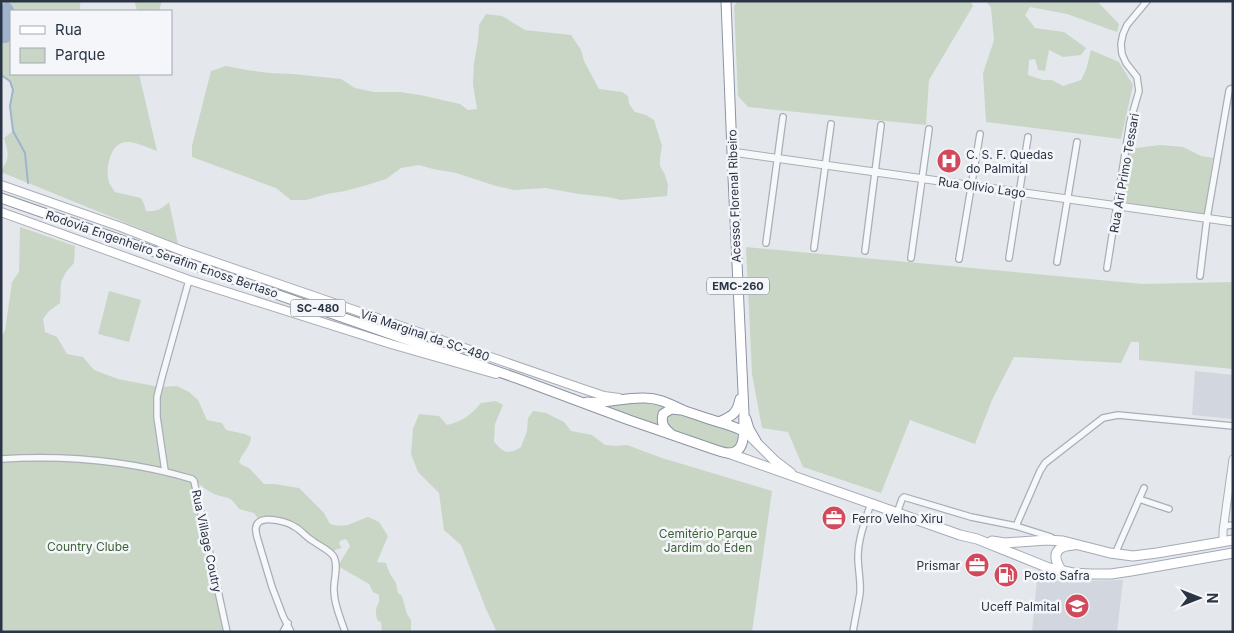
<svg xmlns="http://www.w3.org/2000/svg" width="1234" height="633" font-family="Inter,sans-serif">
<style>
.built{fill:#d2d6de}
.green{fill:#c9d6c5}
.water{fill:#9fb4cc}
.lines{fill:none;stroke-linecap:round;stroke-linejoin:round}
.stream{stroke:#9fb4cc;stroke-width:2}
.minor-casing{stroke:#a9aeb7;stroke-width:8}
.tertiary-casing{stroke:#a9aeb7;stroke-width:9}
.secondary-casing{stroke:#a9aeb7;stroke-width:10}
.primary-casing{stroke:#a3abb8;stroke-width:11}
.trunk-casing{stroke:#8b94a3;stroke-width:11}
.minor{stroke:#f7f8fa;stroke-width:5.5}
.tertiary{stroke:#f7f8fa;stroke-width:7}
.secondary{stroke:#fff;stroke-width:8}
.primary{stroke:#fff;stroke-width:9}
.trunk{stroke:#fff;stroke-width:9}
.labels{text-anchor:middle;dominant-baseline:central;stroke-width:5;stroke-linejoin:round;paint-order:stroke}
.shield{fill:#f4f6f9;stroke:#676e7b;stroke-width:1}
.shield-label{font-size:11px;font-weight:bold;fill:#2b3445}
.poi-label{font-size:12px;fill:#2b3445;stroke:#f4f6f9;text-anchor:start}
.street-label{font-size:12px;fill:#2b3445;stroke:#f4f6f9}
.park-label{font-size:12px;fill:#3f6138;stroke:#f4f6f9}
</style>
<rect width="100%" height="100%" fill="#e4e7ec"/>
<g class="built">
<path d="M1195,371L1233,375L1232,419L1192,415Z"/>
<path d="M1038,569L1057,576L1076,581L1123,580L1117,632H1032Z"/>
</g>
<g class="green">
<path d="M1,1H81L80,5V11H15L12,5L4,3L1,7Z"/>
<path d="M132,1H162L159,11H137L135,3Z"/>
<path d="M738,1H971L973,6L929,80L926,125L748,107L738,96L734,6Z"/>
<path d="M986,1H1097L1119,24L1117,32L1067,14L1030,7L1025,15L1035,28L1064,32L1086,48L1081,55L1063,57L1049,50L1045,71L1038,70L1035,59L1029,60L1028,75L1043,80H1052L1063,86L1081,80L1086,70L1091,50L1119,62L1133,85L1121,139L986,122L983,73L994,40L991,8Z"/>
<path d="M486,14L502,16L525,30L571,35L581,50L584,61L599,89L622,92L628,96L629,104L635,112L646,115L654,120L662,146L660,158V166L665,175L668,185L667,196L621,200L608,197L579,194L546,188L514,190L496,186L456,173L433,169L419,165L401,168L386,179L367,185L345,191L327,194L306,200H291L276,188L192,157V146L211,71L226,66L247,70L269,73L293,74L341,79L355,88L374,92H400L420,95L460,104L468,110L477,109L473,84L474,63L478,41L479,25Z"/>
<path d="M11,41V74H139L157,151C149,148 135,141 126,142C110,143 105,169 109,182C110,185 113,189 115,192L141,198L144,204L146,211C156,212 162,209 169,202L178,244L1,172C2,168 5,165 7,160C9,153 6,145 4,138L13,131C12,123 9,114 10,106C10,89 20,89 1,75V43H7Z"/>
<path d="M1160,145L1183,147L1201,156L1213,158L1204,217L1121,204L1129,149Z"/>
<path d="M20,227L75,246L74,263L66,272L61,282L60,303L49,311L43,319L45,332L57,337L67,354L83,357L94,370L118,379L159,387L177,386L189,392L198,400L207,420L222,423L226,430L245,434L251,437C251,446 242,453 239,462L242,465L249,468L264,484H274L299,488L324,513L330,524C348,529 352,522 368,517L379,522L388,536L377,562L386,563L390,574L396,583L398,593L402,596L407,614L411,620V632H382L381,622L378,621C375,614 375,609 379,602V595L373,592L369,584L338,566L350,546L347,540L345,539L340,541L339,544L342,548L337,549L331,553L285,522L260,521L254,513L239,509C229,493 226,500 212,493C206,490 201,485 195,481L227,632H1V336L5,331L12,282L19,272Z"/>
<path d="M746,247L1143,284L1233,282V369L1139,360V342H1131L1121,363L1014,357L992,400L975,444L910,420L881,493L803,467L788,432L762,428L752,374Z"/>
<path d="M109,291L141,300L129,342L98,334Z"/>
<path d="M635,400L668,404L661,411L657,425L604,406Z"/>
<path d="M496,401L503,405L495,424L494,442C504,453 508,455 521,447L527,431L528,418L533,411L546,413L564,422L571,431L592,435L605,445L616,446L627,445L662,458L772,491L752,632H493L496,630L486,609L461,545L444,530L439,493L418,472L411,454L413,429L419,414L439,416L447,425C463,421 471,415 481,403Z"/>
<path d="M674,411L735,431C742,440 737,449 726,449L669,429L666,422L667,416Z"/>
</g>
<path class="water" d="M8,2L12,5L15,11H11V41L7,43H1V7L4,3Z"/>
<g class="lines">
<path class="stream" d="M1,75L10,81L13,90L10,106L13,131L25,153L28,183"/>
<defs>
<g id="minor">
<path d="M766,243L783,117"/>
<path d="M814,248L831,124"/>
<path d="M865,251L881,125"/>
<path d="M911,258L929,129"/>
<path d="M1009,258L1028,137"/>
<path d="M959,259L980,134"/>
<path d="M1057,262L1077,142"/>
<path d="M1107,268L1130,122L1139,91L1137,77L1126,63L1122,54L1121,44L1123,34L1127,25L1147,1"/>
<path d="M1200,276L1207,218L1229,91L1230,89L1233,88"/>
<path d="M1,459C66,455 131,461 192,479L194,481L227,632"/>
<path d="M165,471L157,417V397L162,377L189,280"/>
<path d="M1139,499L1169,509"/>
<path d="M897,513L902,499L904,497L971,517L1016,526L1051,537"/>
<path d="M1016,526L1040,471L1045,463L1103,418L1118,415L1233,426"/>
<path d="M1224,526L1233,525"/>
<path d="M1115,554L1144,488"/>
<path d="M283,632L288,623"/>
<path d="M291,632L283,616L272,587L257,537C256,532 254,526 259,522C266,516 288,522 295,527C301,530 306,537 313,541C319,546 330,550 334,557C339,567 333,581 334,591C334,605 341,619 345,632"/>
<path d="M853,632C855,619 858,606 860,593C861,581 858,569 858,557C858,539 865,521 871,503"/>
</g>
<g id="tertiary">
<path d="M732,152L1233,222"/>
<path d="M1223,541V531L1233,459"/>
</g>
<g id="secondary">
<path d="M1,185L121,227L180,250L583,389L604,396L619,398"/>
<path d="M1,212L189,280L391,344L496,374"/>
</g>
<g id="primary">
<path d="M751,437L774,460L791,473"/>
<path d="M728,453L960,535L977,539L1049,568L1073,573L1090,574H1111L1131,571L1233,553"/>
<path d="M992,541L1005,543L1047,540L1063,541L1110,553L1133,556L1157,553L1233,540"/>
<path d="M1061,570C1051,554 1056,546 1074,545"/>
</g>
<g id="trunk">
<path d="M1,198L519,379L629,420L716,450C720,451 724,453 728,453C748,454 743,427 744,413L733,177L726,1"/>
<path d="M587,402C607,404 625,397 645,398C660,398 671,405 685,411C691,413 697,415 703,417C716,422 730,424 743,431"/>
<path d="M746,419L749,429L756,441"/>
<path d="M719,422C732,416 737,414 740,399"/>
<path d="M670,433C663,427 661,423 663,414L671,409L681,410"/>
</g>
</defs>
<use href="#minor" class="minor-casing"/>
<use href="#tertiary" class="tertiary-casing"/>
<use href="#secondary" class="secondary-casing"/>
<use href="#primary" class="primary-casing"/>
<use href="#trunk" class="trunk-casing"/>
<use href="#minor" class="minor"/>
<use href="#tertiary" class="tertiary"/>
<use href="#secondary" class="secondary"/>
<use href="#primary" class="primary"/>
<use href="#trunk" class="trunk"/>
</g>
<defs>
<symbol id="hospital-disc" viewBox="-11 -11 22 22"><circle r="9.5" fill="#d1495b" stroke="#f4f6f9"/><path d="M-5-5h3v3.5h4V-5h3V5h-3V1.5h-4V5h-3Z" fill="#fff"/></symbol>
<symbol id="office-disc" viewBox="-11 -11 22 22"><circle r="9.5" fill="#d1495b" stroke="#f4f6f9"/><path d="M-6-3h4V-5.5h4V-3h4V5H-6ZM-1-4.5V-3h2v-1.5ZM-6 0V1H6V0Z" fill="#fff"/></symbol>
<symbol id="fuel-disc" viewBox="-11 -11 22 22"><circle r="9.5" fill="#d1495b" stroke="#f4f6f9"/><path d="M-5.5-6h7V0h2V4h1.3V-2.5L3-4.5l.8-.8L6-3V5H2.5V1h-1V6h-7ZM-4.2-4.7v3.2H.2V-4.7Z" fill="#fff"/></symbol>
<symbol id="university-disc" viewBox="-11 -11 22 22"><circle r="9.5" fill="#d1495b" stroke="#f4f6f9"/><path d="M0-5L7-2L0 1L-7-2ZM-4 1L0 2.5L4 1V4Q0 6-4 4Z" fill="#fff"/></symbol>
</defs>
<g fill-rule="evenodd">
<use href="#hospital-disc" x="935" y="147" width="28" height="28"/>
<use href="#office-disc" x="820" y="504" width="28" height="28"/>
<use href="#office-disc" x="963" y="551" width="28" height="28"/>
<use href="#fuel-disc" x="992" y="561" width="28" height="28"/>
<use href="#university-disc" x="1063" y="592" width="28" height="28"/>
</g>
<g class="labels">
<g class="shield">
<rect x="707" y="277.5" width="62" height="17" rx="4"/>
<rect x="290.5" y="299.5" width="55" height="17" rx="4"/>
</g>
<g class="shield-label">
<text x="738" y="286">EMC-260</text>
<text x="318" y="308">SC-480</text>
</g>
<g class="poi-label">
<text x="966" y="154">C. S. F. Quedas<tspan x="966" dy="14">do Palmital</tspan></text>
<text x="852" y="518">Ferro Velho Xiru</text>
<text x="960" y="565" text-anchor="end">Prismar</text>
<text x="1024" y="575">Posto Safra</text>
<text x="1060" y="606" text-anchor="end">Uceff Palmital</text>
</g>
<g class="street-label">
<text transform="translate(1124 173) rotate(-80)">Rua Ari Primo Tessari</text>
<text transform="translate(982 187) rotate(8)">Rua Olívio Lago</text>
<text transform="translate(734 196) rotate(-92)">Acesso Florenal Ribeiro</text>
<text transform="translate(162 254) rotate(19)">Rodovia Engenheiro Serafim Enoss Bertaso</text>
<text transform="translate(425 335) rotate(19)">Via Marginal da SC-480</text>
<text transform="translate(207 541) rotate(78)">Rua Village Coutry</text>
</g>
<g class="park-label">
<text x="708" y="533">Cemitério Parque<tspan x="708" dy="14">Jardim do Éden</tspan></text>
<text x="88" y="546">Country Clube</text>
</g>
</g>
<rect width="1234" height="633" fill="none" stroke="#2b3445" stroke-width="5"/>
<rect x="10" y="10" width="162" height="65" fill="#f4f6f9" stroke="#a4a8b1"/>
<rect x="20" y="26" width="25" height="8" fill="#ffffff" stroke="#a4a8b1"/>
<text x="55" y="35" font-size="15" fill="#2b3445">Rua</text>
<rect x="20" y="48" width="25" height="15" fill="#c9d6c5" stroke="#a4a8b1"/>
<text x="55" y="60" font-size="15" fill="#2b3445">Parque</text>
<g transform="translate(1199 598) rotate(90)" stroke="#f4f6f9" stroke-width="4" paint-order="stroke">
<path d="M0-4L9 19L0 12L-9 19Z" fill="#2b3445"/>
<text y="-8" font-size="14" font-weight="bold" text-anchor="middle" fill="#2b3445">N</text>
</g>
</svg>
